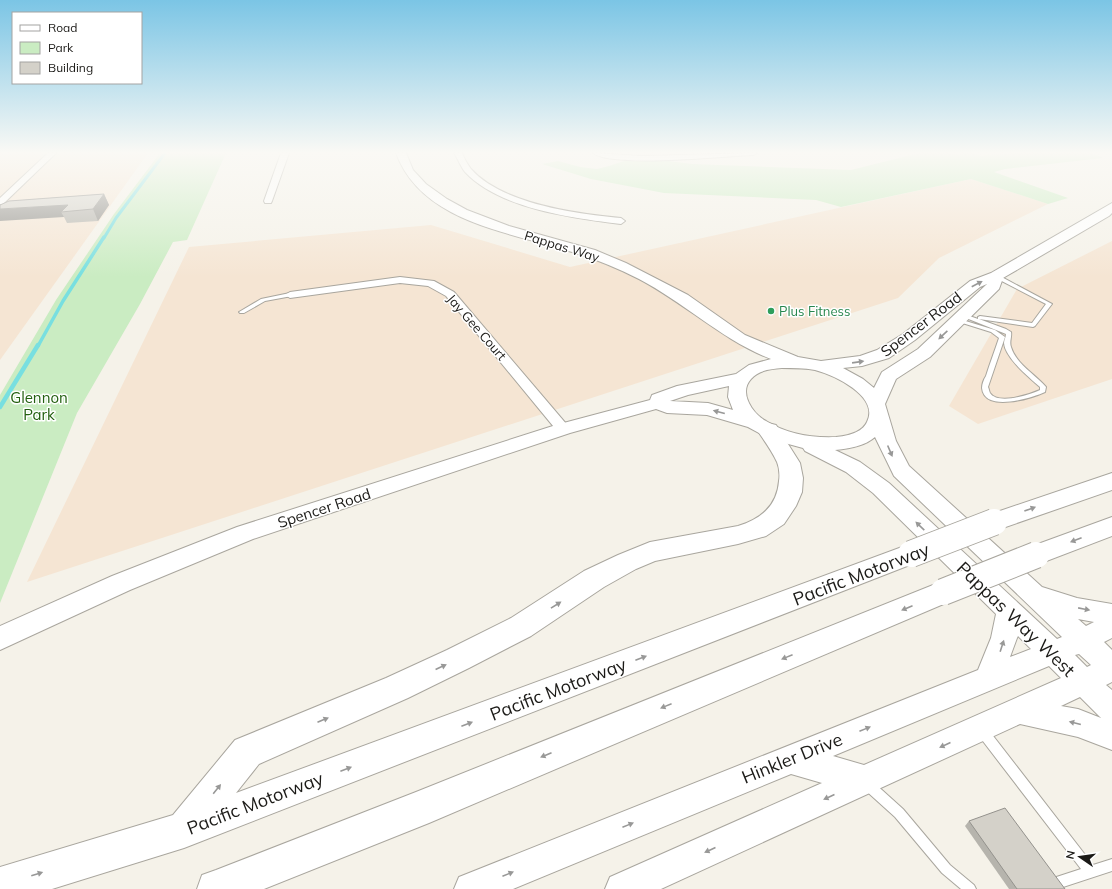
<svg xmlns="http://www.w3.org/2000/svg" width="1112" height="889" font-family="Mulish,sans-serif">
<style>
.industrial{fill:#f5e5d3}
.green{fill:#caecc2}
.lines{fill:none;stroke-linecap:round;stroke-linejoin:round}
.stream-far2{stroke:#78dfe0;stroke-width:3}
.stream-far1{stroke:#78dfe0;stroke-width:3.5}
.stream{stroke:#78dfe0;stroke-width:4.5}
.lane-casing{stroke:#a9a69e;stroke-width:2}
.street-casing{stroke:#a9a69e;stroke-width:2}
.secondary-casing{stroke:#a9a69e;stroke-width:2}
.highway-casing{stroke:#a9a69e;stroke-width:2}
.lane{fill:#fff;fill-rule:evenodd}
.street{fill:#fff;fill-rule:evenodd}
.secondary{fill:#fff;fill-rule:evenodd}
.highway{fill:#fff;fill-rule:evenodd}
.highway-bridge-casing{stroke:#a9a69e;stroke-width:28;stroke-linecap:butt}
.highway-bridge{stroke:#fff;stroke-width:26}
.wall{fill:#b6b4ad}
.shaded-wall{fill:#94928d}
.building{fill:#d4d1c9;stroke:#94928d}
.oneway{fill:#989897}
.leisure-dot{fill:#2e9e5b;stroke:#fff;stroke-width:1.5}
.labels{text-anchor:middle;dominant-baseline:central;stroke-width:3;stroke-linejoin:round;paint-order:stroke}
.far-street-label{font-size:13px;fill:#1b1a17;stroke:#fff}
.far-leisure-label{font-size:13px;fill:#27864d;stroke:#fff;text-anchor:start}
.street-label{font-size:15px;fill:#1b1a17;stroke:#fff}
.park-label{font-size:15px;fill:#236010;stroke:#fff}
.near-street-label{font-size:18px;fill:#1b1a17;stroke:#fff}
</style>
<rect width="100%" height="100%" fill="#f5f2e9"/>
<g class="industrial">
<path d="M0,153H148L0,360Z"/>
<path d="M971,179L1048,204L939,258L898,298L27,582L189,247L431,225L570,267Z"/>
<path d="M1112,241V379L978,424L949,406L1017,289Z"/>
</g>
<g class="green">
<path d="M160,153H226L187,240L173,242L140,304L77,413L0,603V395L56,300L114,214Z"/>
<path d="M919,153H948L961,155V153H974L981,156L1013,153H1092L1103,158L1005,169L994,172L1068,198L1048,204L971,179L841,207L816,200L664,193L591,179L542,164L558,161L580,167L597,169L609,166L627,160H661L692,164L851,170Z"/>
</g>
<g class="lines">
<path class="stream-far2" d="M104,238L116,218L165,153"/>
<path class="stream-far1" d="M38,346L63,301L104,237"/>
<path class="stream" d="M0,407L38,345"/>
<defs>
<g id="lane">
<path d="M996,274L1052,304L1035,326L1033,327L979,319L1006,329L1011,332C1012,337 1009,342 1011,347C1016,364 1035,374 1046,387L1045,392C1032,398 984,413 982,388C982,384 984,379 986,376C990,363 995,350 999,338L991,332L956,321L959,319L995,330L1005,337L988,387C989,389 989,391 990,393C998,405 1029,395 1040,390V387C1030,378 1005,358 1004,343C1004,340 1006,337 1006,334L961,316L964,314L978,319V317L980,316L1032,323L1046,304L994,277V275Z"/>
<path d="M290,293L292,294V296L265,301L244,313H240L239,312L261,299Z"/>
<path d="M983,727L987,728L1093,865L1112,859V871L1057,889H1032L1034,885L1038,883L1081,869L979,736L978,732L979,728Z"/>
<path d="M868,779L872,781L903,809L950,865L974,885L976,889H961L942,873L895,817L864,789L862,785L864,781Z"/>
</g>
<g id="street">
<path d="M48,153H56L3,204H0V198Z"/>
<path d="M281,153H289L272,201L271,203H265L264,201Z"/>
<path d="M454,153H462C464,158 467,164 471,169C502,204 577,214 621,218L625,221L621,224C573,218 500,209 465,172C461,167 458,159 454,153Z"/>
<path d="M593,153L642,156L757,153L753,155C724,156 612,168 593,153Z"/>
<path d="M400,277L434,281L454,292L568,426L570,429L568,432H558L446,296L428,286L400,283L290,298L285,295L290,292Z"/>
</g>
<path id="secondary" d="M396,153H406L413,170L426,184L447,199L467,210L509,226L595,250L626,263L688,295L745,335L798,357L821,361L860,356L877,350L903,334L970,281L991,273L1112,203V213L1109,216L1003,278L999,289L930,357L896,379L885,404L896,441L909,466L1042,587L1077,598L1112,604V638L1104,642L1112,650V682L1106,685L1112,690V750L1078,737L1020,724L661,889H605L610,877L822,783L791,774L513,889H454L459,877L978,670L991,638L996,614L873,493L846,472L805,451L803,448L770,439L748,427L707,415L667,413L656,409L570,433L253,539L130,590L0,650V626L112,576L237,527L556,425L650,400L652,395L677,386L736,374L749,365L771,359C722,340 685,303 639,279C615,267 591,257 565,250C505,231 421,221 396,153ZM987,284L918,349L882,372L874,388L863,379L843,368L862,366L889,358L915,340L980,287ZM782,368C793,368 804,368 815,370C834,375 880,396 867,422C862,433 847,436 836,437C811,438 787,434 766,421C753,414 738,393 751,379C759,370 771,369 782,368ZM729,386L728,397L733,410L708,403L670,401L688,395ZM875,437L894,476L1062,637L1057,639L889,483L860,462L835,450C848,449 865,446 875,437ZM1078,619L1094,622L1086,626ZM1018,636L1031,649L1010,657L1017,638ZM1079,654L1091,665L1087,667L1075,655ZM1049,666L1061,678L864,765L833,756ZM1080,697L1101,718L1078,709L1061,706Z"/>
<g id="highway">
<path d="M768,423L776,425L800,463L803,478L802,492L796,506L784,524L766,536L738,544L655,561L636,569L604,587L531,636L469,668L408,698L259,764L236,793L902,547L911,544L920,547L924,554L920,561L184,848L52,889H0V867L173,815L235,740L386,678L447,650L511,618L584,571L618,555L650,542L738,526C761,519 777,506 779,481C780,475 779,467 777,462C772,451 764,440 757,430L760,425Z"/>
<path d="M1112,473V490L994,531L985,528L982,522L985,516Z"/>
<path d="M1112,517V536L1036,565L1027,562L1023,555L1027,548Z"/>
<path d="M943,581L953,584L957,592L953,600L429,823L264,889H197L202,875L216,870L416,792Z"/>
</g>
</defs>
<use href="#lane" class="lane-casing"/>
<use href="#street" class="street-casing"/>
<use href="#secondary" class="secondary-casing"/>
<use href="#highway" class="highway-casing"/>
<use href="#lane" class="lane"/>
<use href="#street" class="street"/>
<use href="#secondary" class="secondary"/>
<use href="#highway" class="highway"/>
<defs>
<g id="highway-bridge">
<path d="M911,554L994,522"/>
<path d="M943,592L1036,555"/>
</g>
</defs>
<use href="#highway-bridge" class="highway-bridge-casing"/>
<use href="#highway-bridge" class="highway-bridge"/>
</g>
<g class="wall">
<path d="M104,194L109,205L98,221L67,223L64,217L9,201Z"/>
<path d="M969,821L1065,889H1009L965,826Z"/>
</g>
<g class="shaded-wall">
<path d="M104,194L109,205L98,221L93,209Z"/>
<path d="M68,205L61,212L64,217L0,221V209Z"/>
</g>
<g class="building">
<path d="M104,194L93,209L61,212L68,205L0,209V205L9,201Z"/>
<path d="M1005,808L1065,889H1017L969,821Z"/>
</g>
<defs><path id="oneway-solid" d="M-6-.8H1V-3.2L6.5 0L1 3.2V.8H-6Z"/></defs>
<g class="oneway">
<use href="#oneway-solid" transform="translate(977 284) rotate(-28)"/>
<use href="#oneway-solid" transform="translate(943 335) rotate(137)"/>
<use href="#oneway-solid" transform="translate(858 362) rotate(-8)"/>
<use href="#oneway-solid" transform="translate(719 412) rotate(-165)"/>
<use href="#oneway-solid" transform="translate(890 451) rotate(67)"/>
<use href="#oneway-solid" transform="translate(1030 509) rotate(-20)"/>
<use href="#oneway-solid" transform="translate(920 526) rotate(-136)"/>
<use href="#oneway-solid" transform="translate(1076 540) rotate(159)"/>
<use href="#oneway-solid" transform="translate(556 605) rotate(-32)"/>
<use href="#oneway-solid" transform="translate(907 608) rotate(157)"/>
<use href="#oneway-solid" transform="translate(1084 609) rotate(11)"/>
<use href="#oneway-solid" transform="translate(1002 646) rotate(-72)"/>
<use href="#oneway-solid" transform="translate(787 657) rotate(158)"/>
<use href="#oneway-solid" transform="translate(641 658) rotate(-21)"/>
<use href="#oneway-solid" transform="translate(441 667) rotate(-25)"/>
<use href="#oneway-solid" transform="translate(666 706) rotate(158)"/>
<use href="#oneway-solid" transform="translate(323 720) rotate(-23)"/>
<use href="#oneway-solid" transform="translate(1075 723) rotate(-166)"/>
<use href="#oneway-solid" transform="translate(467 724) rotate(-21)"/>
<use href="#oneway-solid" transform="translate(865 729) rotate(-22)"/>
<use href="#oneway-solid" transform="translate(945 745) rotate(156)"/>
<use href="#oneway-solid" transform="translate(546 755) rotate(157)"/>
<use href="#oneway-solid" transform="translate(346 769) rotate(-21)"/>
<use href="#oneway-solid" transform="translate(217 789) rotate(-51)"/>
<use href="#oneway-solid" transform="translate(829 797) rotate(156)"/>
<use href="#oneway-solid" transform="translate(628 825) rotate(-22)"/>
<use href="#oneway-solid" transform="translate(710 850) rotate(156)"/>
<use href="#oneway-solid" transform="translate(37 874) rotate(-17)"/>
<use href="#oneway-solid" transform="translate(508 874) rotate(-22)"/>
</g>
<linearGradient id="sky" x2="0" y2="1"><stop stop-color="#7bc5e5"/><stop offset="0.55" stop-color="#faf9f5"/><stop offset="1" stop-color="#faf9f5" stop-opacity="0"/></linearGradient>
<rect width="1112" height="277" fill="url(#sky)"/>
<circle class="leisure-dot" cx="771" cy="311" r="4"/>
<g class="labels">
<g class="far-street-label">
<text transform="translate(562 246) rotate(17)">Pappas Way</text>
<text transform="translate(477 327) rotate(49)">Jay Gee Court</text>
</g>
<g class="far-leisure-label">
<text x="779" y="311">Plus Fitness</text>
</g>
<g class="street-label">
<text transform="translate(921 324) rotate(-37)">Spencer Road</text>
<text transform="translate(324 508) rotate(-18)">Spencer Road</text>
</g>
<g class="park-label">
<text x="39" y="397">Glennon<tspan x="39" dy="17">Park</tspan></text>
</g>
<g class="near-street-label">
<text transform="translate(861 574) rotate(-21)">Pacific Motorway</text>
<text transform="translate(1016 619) rotate(44)">Pappas Way West</text>
<text transform="translate(558 689) rotate(-21)">Pacific Motorway</text>
<text transform="translate(792 758) rotate(-22)">Hinkler Drive</text>
<text transform="translate(255 803) rotate(-21)">Pacific Motorway</text>
</g>
</g>
<rect x="12" y="12" width="130" height="72" fill="#ffffff" stroke="#a4a3a2"/>
<rect x="20" y="25" width="20" height="6" fill="#ffffff" stroke="#a4a3a2"/>
<text x="48" y="32" font-size="12" fill="#1b1a17">Road</text>
<rect x="20" y="42" width="20" height="12" fill="#caecc2" stroke="#a4a3a2"/>
<text x="48" y="52" font-size="12" fill="#1b1a17">Park</text>
<rect x="20" y="62" width="20" height="12" fill="#d4d1c9" stroke="#a4a3a2"/>
<text x="48" y="72" font-size="12" fill="#1b1a17">Building</text>
<g transform="translate(1080 857) rotate(283)" stroke="#ffffff" stroke-width="3" paint-order="stroke">
<path d="M0-3L7 15L0 10L-7 15Z" fill="#1b1a17"/>
<text y="-6" font-size="11" font-weight="bold" text-anchor="middle" fill="#1b1a17">N</text>
</g>
</svg>
